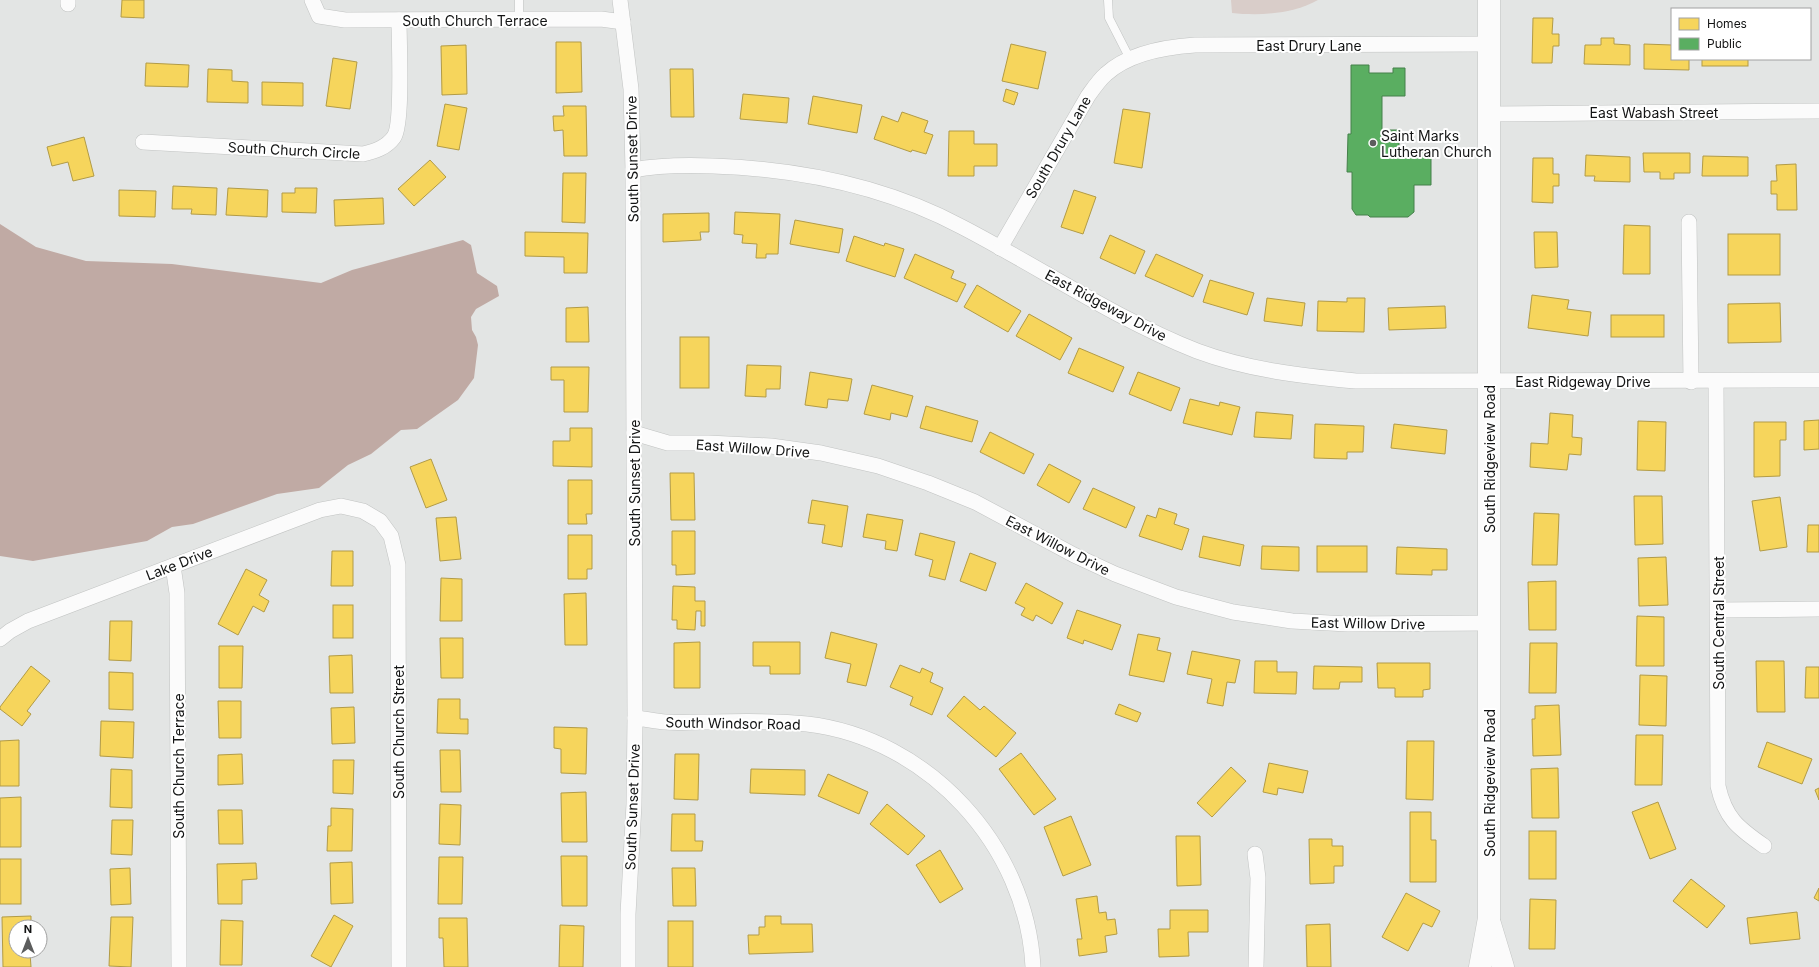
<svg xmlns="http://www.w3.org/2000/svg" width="1819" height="967" font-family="Inter,sans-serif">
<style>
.green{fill:#d9cdc9}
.water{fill:#c0aaa4}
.homes{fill:#f6d55c;stroke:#b29b46}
.public{fill:#5aae61;stroke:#45804a}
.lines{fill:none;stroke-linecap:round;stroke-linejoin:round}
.service-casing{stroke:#c1c3c2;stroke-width:9}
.minor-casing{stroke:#c1c3c2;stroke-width:16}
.secondary-casing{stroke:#c1c3c2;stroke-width:23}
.service{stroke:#fbfbfb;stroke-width:8}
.minor{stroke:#fbfbfb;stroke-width:15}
.secondary{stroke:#fbfbfb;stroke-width:22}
.poi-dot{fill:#5c5d5d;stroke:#fff;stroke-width:1.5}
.labels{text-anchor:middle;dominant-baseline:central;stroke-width:4;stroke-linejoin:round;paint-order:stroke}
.street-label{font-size:14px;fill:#131414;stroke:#fff}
.poi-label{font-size:14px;fill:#131414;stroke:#fff;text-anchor:start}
</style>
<rect width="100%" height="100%" fill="#e3e5e4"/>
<path class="green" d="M1231,0H1318C1293,14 1260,16 1232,13Z"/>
<path class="water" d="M0,224L36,247L86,261L172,264L321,283L352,270L463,240L471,245L477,273L497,286L499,296L476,309L471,317L472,330L476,337L478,345L474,378L458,400L417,429L401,430L371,454L348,465L319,488L277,494L193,524L172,527L147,541L33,561L0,556Z"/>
<g class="homes">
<path d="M122,0H144V18L121,17Z"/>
<path d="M1533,18H1553L1552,34H1559V46H1553L1552,63H1532Z"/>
<path d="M1601,38H1614V44L1630,45V65L1584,64L1585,45H1601Z"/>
<path d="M556,42H581L582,92L556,93Z"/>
<path d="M1011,44L1046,52L1038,89L1002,81Z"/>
<path d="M1644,44L1672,45V59H1689V70L1644,69Z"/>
<path d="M466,45L467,94L442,95L441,46Z"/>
<path d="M333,58L357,62L350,109L326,106Z"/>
<rect x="1702" y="59" width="46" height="7"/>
<path d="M146,63L189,65L188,87L145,86Z"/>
<path d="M208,69L232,70V81L248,82V103L207,102Z"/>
<path d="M670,69H693L694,117H671Z"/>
<path d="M262,82L303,83V106L262,105Z"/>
<path d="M1006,89L1018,93L1014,105L1003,101Z"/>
<path d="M743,94L789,98L787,123L740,119Z"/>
<path d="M813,96L862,105L857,133L808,124Z"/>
<path d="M445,104L467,108L459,150L437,146Z"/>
<path d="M563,106H586L587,156H564L563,130L554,131L553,116H564Z"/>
<path d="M1123,109L1150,113L1142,168L1114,163Z"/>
<path d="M902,112L928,121L924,132L933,135L926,154L912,150L911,152L874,139L882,116L898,122Z"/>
<path d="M949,131H974V144H997V166H974V176H948Z"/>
<path d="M84,137L94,176L73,181L68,162L52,166L47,147Z"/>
<path d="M1643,153H1690V173H1674V179H1660V172H1644Z"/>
<path d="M1586,155L1630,157V182L1594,181L1595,176H1585Z"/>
<path d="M1703,156L1748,157V176H1702Z"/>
<path d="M1533,158H1553V174H1559V186H1553V203L1532,202Z"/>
<path d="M430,160L446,177L414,206L398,189Z"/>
<path d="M1796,164L1797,210H1777V194H1771V181H1777L1776,165Z"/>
<path d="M563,173H586L585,223L562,222Z"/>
<path d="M173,186L217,188L216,215L191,214L192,209H172Z"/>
<path d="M228,188L268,190L267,217L226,215Z"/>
<path d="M295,188H317L316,213L282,212V193H295Z"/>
<path d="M119,190L156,191L155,217L119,216Z"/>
<path d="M1074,190L1096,197L1083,234L1061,227Z"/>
<path d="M383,198L384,224L335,226L334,200Z"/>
<path d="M735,212L780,214L778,254H766V258H756L757,244L742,243L743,235L734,234Z"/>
<path d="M709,213V232H700L701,240L663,242V214Z"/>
<path d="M795,220L843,229L839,253L790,244Z"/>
<path d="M1624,225L1650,226V274H1623Z"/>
<path d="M525,232L588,233L587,273H564V257L525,256Z"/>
<path d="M1534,232H1557L1558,267L1535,268Z"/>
<rect x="1728" y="234" width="52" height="41"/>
<path d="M1110,235L1145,251L1135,274L1100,258Z"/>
<path d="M854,236L884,246L885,243L904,249L895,277L846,261Z"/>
<path d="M915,254L954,271L951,278L966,284L957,302L904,278Z"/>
<path d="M1156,254L1203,275L1193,297L1145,276Z"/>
<path d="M1210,280L1254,293L1247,315L1203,302Z"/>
<path d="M977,285L1021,311L1008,332L964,307Z"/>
<path d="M1532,295L1569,300L1567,309L1591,312L1588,336L1528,328Z"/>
<path d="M1267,298L1305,303L1302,326L1264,321Z"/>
<path d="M1347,298H1365L1364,332L1317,331L1318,301L1347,302Z"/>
<path d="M1780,303L1781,342L1728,343V304Z"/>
<path d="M1445,306L1446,328L1389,330L1388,308Z"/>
<path d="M588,307L589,342H566V308Z"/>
<path d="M1029,314L1072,338L1060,360L1016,336Z"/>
<rect x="1611" y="315" width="53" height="22"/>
<rect x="680" y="337" width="29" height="51"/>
<path d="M1079,348L1124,367L1113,392L1068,373Z"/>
<path d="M747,365L781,366L780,389H766V397L745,396Z"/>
<path d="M551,367H589L588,412H564V380H551Z"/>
<path d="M810,372L852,379L848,401L828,399L827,408L805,405Z"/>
<path d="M1138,372L1180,388L1171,411L1129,394Z"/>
<path d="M872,385L913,396L907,417L891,413L890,420L864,414Z"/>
<path d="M1190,399L1219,406L1220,402L1240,407L1232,435L1183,423Z"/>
<path d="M926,406L978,421L972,442L920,428Z"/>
<path d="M1256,412L1293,415L1291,439L1254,437Z"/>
<path d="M1550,413L1573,415L1572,437L1582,438L1581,455L1569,454L1567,470L1530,467L1531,443L1548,444Z"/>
<path d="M1819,420V449L1804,450V421Z"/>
<path d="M1638,421L1666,422L1665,471L1637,470Z"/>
<path d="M1754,422H1786V440H1780V476L1754,477Z"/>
<path d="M1315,424L1364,426L1363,452H1347V459L1314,458Z"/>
<path d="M1394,424L1447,430L1445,454L1391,448Z"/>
<path d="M570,428H592V467L553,466V441H570Z"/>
<path d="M990,432L1034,454L1024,474L980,452Z"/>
<path d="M431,459L447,500L426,508L410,467Z"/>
<path d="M1049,464L1081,481L1069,503L1037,485Z"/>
<path d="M670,473H694L695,520H671Z"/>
<path d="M568,480H592V514H586L587,524H568Z"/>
<path d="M1093,488L1135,507L1126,528L1083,509Z"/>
<path d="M1634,496H1662L1663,544L1635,545Z"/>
<path d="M1780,497L1787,547L1760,551L1752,501Z"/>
<path d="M812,500L848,506L842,547L822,543L825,525L808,523Z"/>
<path d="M1159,508L1177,514L1174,524L1189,529L1182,550L1139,536L1147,515L1156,518Z"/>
<path d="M1534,513L1559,514L1557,565H1532Z"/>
<path d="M867,514L903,520L897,551L885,549L886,541L863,537Z"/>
<path d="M456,517L461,559L440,561L436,518Z"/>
<path d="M1808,525H1819V552H1807Z"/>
<path d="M672,531H695V574L676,575V565H672Z"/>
<path d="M920,533L955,542L945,580L929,576L933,560L915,555Z"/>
<path d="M568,535H592V569H587V579H568Z"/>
<path d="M1203,536L1244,545L1240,566L1199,557Z"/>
<path d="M1262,546L1299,547V571L1261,569Z"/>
<rect x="1317" y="546" width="50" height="26"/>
<path d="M1397,547L1447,549V570H1432V575L1396,574Z"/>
<path d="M332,551H353V586H331Z"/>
<path d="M970,553L996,563L986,591L960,581Z"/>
<path d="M1666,557L1668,605L1639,606L1638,558Z"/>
<path d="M246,569L267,580L259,595L269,601L264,612L253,606L238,635L218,624Z"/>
<path d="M441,578L462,579V621H440Z"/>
<path d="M1556,581V630H1529L1528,582Z"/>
<path d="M1026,583L1063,603L1052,624L1036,615L1033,621L1021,615L1025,608L1015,603Z"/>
<path d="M673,586L695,587V601H705V626H701V611H696L695,630L677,629V620H672Z"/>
<path d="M586,593L587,645H565L564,594Z"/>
<rect x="333" y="605" width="20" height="33"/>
<path d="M1077,610L1121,625L1112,650L1084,640L1083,644L1067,638Z"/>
<path d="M1637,616L1664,617V666H1636Z"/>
<path d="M110,621H132L131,661L109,660Z"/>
<path d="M831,632L877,644L866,686L847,682L851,664L825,658Z"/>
<path d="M1138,634L1160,638L1157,650L1171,653L1164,682L1129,675Z"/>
<path d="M440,638H463V678H441Z"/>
<path d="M700,642V688H674V643Z"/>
<path d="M753,642H800V674H770V666H753Z"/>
<path d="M1530,643H1557L1556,693H1529Z"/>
<path d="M219,646H243L242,688H219Z"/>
<path d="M1192,651L1240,660L1235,683L1227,682L1223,706L1207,703L1212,679L1187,674Z"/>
<path d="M352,655L353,693H330L329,656Z"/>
<path d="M1255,661H1277V672H1297L1296,694L1254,693Z"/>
<path d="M1756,661H1784L1785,712H1757Z"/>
<path d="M1377,663H1430V689L1423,690V697H1395V688H1378Z"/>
<path d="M900,665L920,673L922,668L933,673L930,682L943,688L932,715L910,705L913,697L890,687Z"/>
<path d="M31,666L50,681L27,711L31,714L22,726L0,709V707Z"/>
<path d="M1314,666L1362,667V682H1340L1339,689H1313Z"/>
<path d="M1806,667H1819V698H1805Z"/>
<path d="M109,672L133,673V710L109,709Z"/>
<path d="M1640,675L1667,676L1666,726L1639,725Z"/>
<path d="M964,696L980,710L984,706L1016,733L996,757L947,716Z"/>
<path d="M438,699H460V719H468V734L437,733Z"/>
<path d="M218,701H241V738H219Z"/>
<path d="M1119,704L1141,713L1137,722L1115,714Z"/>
<path d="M1559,705L1561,755L1533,756L1532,719H1535V706Z"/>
<path d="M354,707L355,743L332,744L331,708Z"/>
<path d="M101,721L134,722L133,758L100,756Z"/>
<path d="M554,727L587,728L586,774L561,773V749L554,748Z"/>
<path d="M1636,735H1663L1662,785H1635Z"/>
<path d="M19,740V786H0V741Z"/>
<path d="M1407,741H1434L1433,800L1406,799Z"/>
<path d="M1767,742L1812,759L1802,784L1758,767Z"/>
<path d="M440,750H460L461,792H441Z"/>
<path d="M1021,753L1056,799L1034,815L999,769Z"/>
<path d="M242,754L243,784L218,785V755Z"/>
<path d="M675,754H699L698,800L674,799Z"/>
<path d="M333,760H354L353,794L333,793Z"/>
<path d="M1269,763L1308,771L1303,793L1278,788L1277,795L1263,792Z"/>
<path d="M1231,767L1246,781L1212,817L1197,803Z"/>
<path d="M1558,768L1559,818H1532L1531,769Z"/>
<path d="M111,769L132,770V808L110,807Z"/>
<path d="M751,769L805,770V795L750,793Z"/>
<path d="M828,774L868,792L859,814L818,796Z"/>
<path d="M1819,788V800L1815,790Z"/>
<path d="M586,792L587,842H562L561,793Z"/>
<path d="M21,797V847H0V798Z"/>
<path d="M1658,802L1676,849L1650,859L1632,812Z"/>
<path d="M440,804L461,805L460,845L439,844Z"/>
<path d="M887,804L925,836L908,855L870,824Z"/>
<path d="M331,808L353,809L352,851H327L328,826H331Z"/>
<path d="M218,810H242L243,844H219Z"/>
<path d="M1410,812H1431V840H1436V882H1410Z"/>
<path d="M672,814H695V841H703L702,851H671Z"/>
<path d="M1071,816L1091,865L1063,876L1044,827Z"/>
<path d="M112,820H133L132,855L111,854Z"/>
<rect x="1529" y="831" width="27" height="48"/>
<path d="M1176,836H1200L1201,885L1177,886Z"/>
<path d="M1309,839H1332V846H1343V866H1334V883L1310,884Z"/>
<path d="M940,850L963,889L940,903L916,865Z"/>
<path d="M561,856H587V906H562Z"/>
<path d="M439,857H463L462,904H438Z"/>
<rect x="0" y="859" width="21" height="45"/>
<path d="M352,862L353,903L331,904L330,863Z"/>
<path d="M256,863L257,879L242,880V904H218L217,864Z"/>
<path d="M130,868L131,904L111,905L110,869Z"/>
<path d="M672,868H695L696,906H673Z"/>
<path d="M1691,879L1725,906L1707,928L1673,901Z"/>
<path d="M1819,888V901L1814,898Z"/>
<path d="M1406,893L1440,911L1432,927L1423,923L1408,951L1382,937Z"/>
<path d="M1097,896L1099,913L1106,912L1107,920L1115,919L1117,934L1105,936L1107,952L1079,956L1077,939H1082L1076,899Z"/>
<path d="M1530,899L1556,900L1555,949H1529Z"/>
<path d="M1170,910H1208V932H1188L1189,956L1159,957L1158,929H1170Z"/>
<path d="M1797,912L1800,939L1750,944L1747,918Z"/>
<path d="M334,915L353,926L331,967L311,956Z"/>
<path d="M31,916V927H16V951H37V953H30L31,967H3L2,917Z"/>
<path d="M765,916H781V924H812L813,952L749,954L748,935H759V927H765Z"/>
<path d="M111,917H133L131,967L109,966Z"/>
<path d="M439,918H467L468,967H444L443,938H439Z"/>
<path d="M221,920L243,921L242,965H220Z"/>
<rect x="668" y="921" width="25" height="46"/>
<path d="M1330,924L1331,967H1307L1306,925Z"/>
<path d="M560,925L584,926L583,967H559Z"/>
</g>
<path class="public" d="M1351,65H1369V73H1393V68H1405V96H1382V134H1388V130H1399V152H1431V185H1414V212L1408,217H1370L1368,215H1356L1352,209V172H1347L1348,134H1351Z"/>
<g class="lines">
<defs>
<g id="service">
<path d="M1108,0L1109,18L1130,59"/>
<path d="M519,19V0"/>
</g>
<g id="minor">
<path d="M68,0V4"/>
<path d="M312,0L319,16L345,20L601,19L623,22"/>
<path d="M620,0L631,89L633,170L635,718L634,804L628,914V967"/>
<path d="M1489,114L1819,111"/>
<path d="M143,142L363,154C375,151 386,148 394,137C403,124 399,40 399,20"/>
<path d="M633,170C659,165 686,165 713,166C799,169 885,186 962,227C1041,268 1114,318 1197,351C1248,370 1302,376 1356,381L1819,380"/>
<path d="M1689,222L1691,382"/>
<path d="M1000,248L1088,96C1093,89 1099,80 1106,74C1129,53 1165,47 1195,45L1489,44"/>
<path d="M1716,381L1718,786C1725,818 1738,828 1764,846"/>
<path d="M634,433L668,443H708L771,446L821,453L878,466L928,483L975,502L1074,555L1115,574L1176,597L1233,612L1292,621L1348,624L1489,623"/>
<path d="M173,566L177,593L179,967"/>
<path d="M1718,610L1819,609"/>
<path d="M0,639L10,631L28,621L320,510L341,506L363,511L380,521L391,536L398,565L399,967"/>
<path d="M635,718C645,719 655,721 665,722C677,723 689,722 701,722C736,722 772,720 807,724C928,738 1027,846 1033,967"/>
<path d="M1255,854L1258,878L1256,967"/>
</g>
<g id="secondary">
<path d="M1490,924L1503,967"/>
<path d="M1480,967L1489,918V0"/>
</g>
</defs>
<use href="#service" class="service-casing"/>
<use href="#minor" class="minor-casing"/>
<use href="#secondary" class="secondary-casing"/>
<use href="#service" class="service"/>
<use href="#minor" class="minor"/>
<use href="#secondary" class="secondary"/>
</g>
<circle class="poi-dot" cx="1373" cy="143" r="4"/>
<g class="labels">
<g class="street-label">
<text x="475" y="20">South Church Terrace</text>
<text x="1309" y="45">East Drury Lane</text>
<text x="1654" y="112">East Wabash Street</text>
<text transform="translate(1058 147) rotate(-60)">South Drury Lane</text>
<text transform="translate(294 150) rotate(3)">South Church Circle</text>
<text transform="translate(632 159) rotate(-91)">South Sunset Drive</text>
<text transform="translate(1106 305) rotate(28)">East Ridgeway Drive</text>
<text x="1583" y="381">East Ridgeway Drive</text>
<text transform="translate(753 448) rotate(4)">East Willow Drive</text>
<text transform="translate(1489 459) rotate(-90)">South Ridgeview Road</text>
<text transform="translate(634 483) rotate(-90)">South Sunset Drive</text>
<text transform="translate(1058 545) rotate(27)">East Willow Drive</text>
<text transform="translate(179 563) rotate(-21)">Lake Drive</text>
<text transform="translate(1368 623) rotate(1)">East Willow Drive</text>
<text transform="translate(1718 623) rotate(-90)">South Central Street</text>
<text transform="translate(733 723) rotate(1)">South Windsor Road</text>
<text transform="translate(398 732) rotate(-90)">South Church Street</text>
<text transform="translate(178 766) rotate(-90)">South Church Terrace</text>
<text transform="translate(1489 783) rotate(-90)">South Ridgeview Road</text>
<text transform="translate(632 807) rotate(-88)">South Sunset Drive</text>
</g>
<g class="poi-label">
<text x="1381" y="135">Saint Marks<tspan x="1381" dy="16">Lutheran Church</tspan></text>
</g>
</g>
<rect x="1671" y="8" width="140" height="52" fill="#ffffff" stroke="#a1a1a1"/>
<rect x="1679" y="18" width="20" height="12" fill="#f6d55c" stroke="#a1a1a1"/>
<text x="1707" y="28" font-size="12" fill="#131414">Homes</text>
<rect x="1679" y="38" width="20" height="12" fill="#5aae61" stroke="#a1a1a1"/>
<text x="1707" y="48" font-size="12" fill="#131414">Public</text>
<g transform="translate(28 939)"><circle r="19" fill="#ffffff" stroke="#a1a1a1"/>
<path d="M0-3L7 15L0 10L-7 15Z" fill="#5c5d5d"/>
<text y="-6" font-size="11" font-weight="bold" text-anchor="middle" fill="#131414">N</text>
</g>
</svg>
